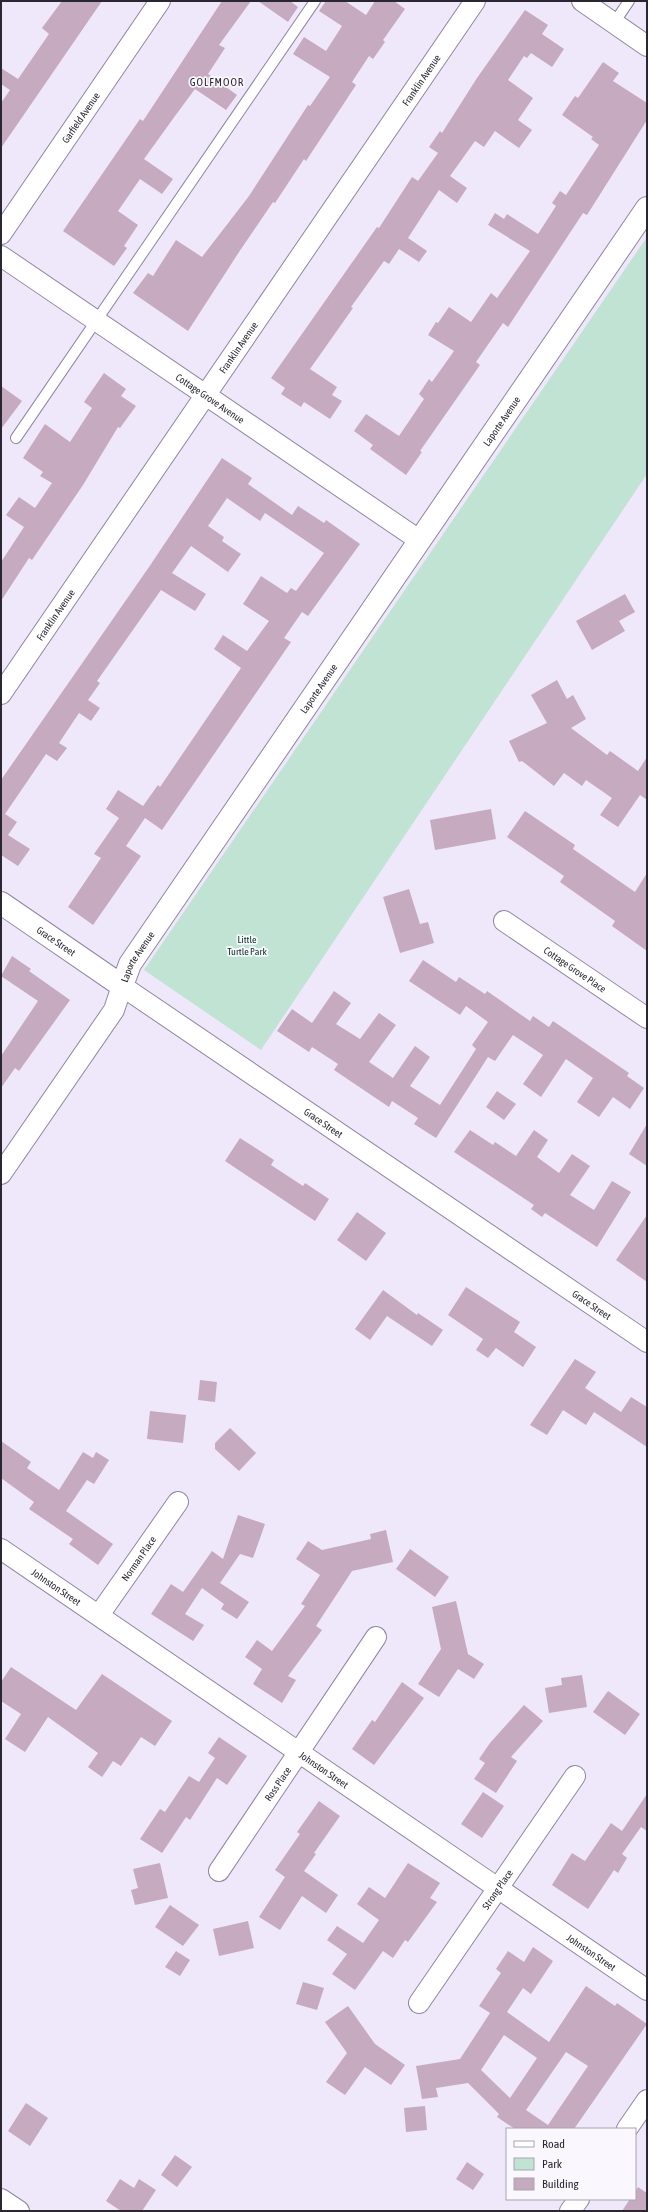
<svg xmlns="http://www.w3.org/2000/svg" width="648" height="2212" font-family="'Asap Condensed',sans-serif">
<style>
.green{fill:#c1e3d3}
.building{fill:#c6aabf;fill-rule:evenodd}
.lines{fill:none;stroke-linecap:round;stroke-linejoin:round}
.lane-casing{stroke:#9086a2;stroke-width:12}
.street-casing{stroke:#9086a2;stroke-width:22}
.secondary-casing{stroke:#9086a2;stroke-width:24}
.lane{stroke:#fff;stroke-width:10}
.street{stroke:#fff;stroke-width:20}
.secondary{stroke:#fff;stroke-width:22}
.labels{text-anchor:middle;dominant-baseline:central;stroke-width:3.5;stroke-linejoin:round;paint-order:stroke}
.street-label{font-size:10px;fill:#2b2732;stroke:#faf8fe}
.park-label{font-size:10px;fill:#043423;stroke:#faf8fe}
.neighbourhood-label{font-size:11px;letter-spacing:1px;fill:#2b2732;stroke:#faf8fe}
</style>
<rect width="100%" height="100%" fill="#efe8fb"/>
<path class="green" d="M647,237V474L261,1050L144,970Z"/>
<g class="building">
<path d="M62,1H102L1,148V103L10,90L1,84V68L18,79L49,34L42,28Z"/>
<path d="M222,1H251L219,45L225,48L208,74L237,95L226,110L195,89L175,116L144,159L173,179L162,194L140,179L118,211L138,225L124,246L127,248L114,266L63,231L140,119L143,121Z"/>
<path d="M258,1H290L298,7L288,22Z"/>
<path d="M326,1H345L366,15L375,1H394L405,9L383,40L385,42L373,59L369,56L352,82L356,85L306,161L304,159L275,203L273,202L239,252L188,331L133,293L148,273L153,276L176,240L202,257L249,196L308,105L310,106L330,77L293,54L304,37L326,51L342,26L319,11Z"/>
<path d="M525,10L548,25L542,34L564,49L552,67L531,53L527,58L524,56L508,80L533,98L518,120L532,130L519,148L495,131L484,147L475,141L450,176L467,188L457,203L439,190L408,238L427,251L419,262L399,249L389,264L384,261L351,307L353,308L310,369L337,387L332,395L342,401L330,419L304,402L301,407L281,394L285,388L271,378L377,227L379,228L412,177L418,181L438,153L429,147L440,131L442,133L477,78Z"/>
<path d="M603,62L619,73L613,81L647,103V120L587,215L583,213L508,327L503,323L476,362L480,365L420,451L422,452L406,475L370,449L373,445L354,431L366,414L399,436L424,399L419,394L429,379L432,382L454,351L428,335L436,322L438,323L449,307L471,322L491,293L497,298L530,251L488,225L495,213L504,219L507,214L538,234L556,206L552,203L560,191L566,195L599,145L591,139L593,137L562,115L575,96L578,98Z"/>
<path d="M104,373L126,389L121,396L136,406L120,428L118,427L83,485L32,560L29,558L1,601V562L24,527L6,515L19,497L35,508L52,483L40,476L43,472L23,458L45,424L70,442L92,408L84,402Z"/>
<path d="M1,386L22,401L1,429Z"/>
<path d="M222,458L252,478L248,484L292,515L298,506L324,523L326,520L360,544L308,616L302,612L284,638L291,642L162,830L145,818L126,846L141,856L93,925L68,907L101,858L94,854L119,818L106,809L118,790L143,806L158,785L160,787L241,668L214,649L223,635L247,651L269,621L243,604L261,576L287,593L291,588L296,591L324,553L265,513L260,521L227,498L208,526L224,537L222,541L241,554L228,572L191,546L172,573L206,594L195,611L161,590L97,681L100,683L88,700L100,708L91,721L79,713L59,743L67,748L57,761L46,754L5,814L17,822L8,835L30,849L18,866L1,855V780L149,567Z"/>
<path d="M625,594L635,612L619,621L625,631L592,650L576,621Z"/>
<path d="M557,680L567,699L573,695L586,719L571,728L607,755L610,751L638,771L647,757V800L640,795L618,827L600,815L612,798L586,780L582,786L564,773L554,786L522,761L519,762L509,741L547,723L531,695Z"/>
<path d="M491,809L496,839L435,850L430,820Z"/>
<path d="M525,811L575,845L573,849L635,892L647,873V951L612,926L615,921L560,882L564,876L507,837Z"/>
<path d="M409,889L420,924L428,922L434,943L400,953L383,897Z"/>
<path d="M12,956L31,969L29,971L70,1000L19,1071L15,1068L1,1088V1056L38,1001L1,976Z"/>
<path d="M423,960L456,982L459,977L485,994L487,991L530,1021L533,1016L549,1027L553,1021L629,1073L627,1076L644,1088L630,1109L613,1097L599,1117L577,1102L593,1078L566,1059L541,1097L523,1084L543,1055L513,1035L495,1061L488,1057L436,1138L414,1124L418,1118L392,1101L389,1107L334,1070L338,1064L312,1047L309,1052L277,1031L292,1009L312,1023L334,991L351,1003L336,1024L360,1039L379,1013L396,1025L369,1062L393,1078L415,1046L430,1057L410,1086L440,1105L476,1049L472,1045L488,1022L466,1006L460,1015L409,981Z"/>
<path d="M497,1091L516,1104L504,1120L486,1107Z"/>
<path d="M647,1124V1166L629,1154Z"/>
<path d="M470,1130L493,1145L495,1142L516,1156L534,1130L548,1140L537,1157L559,1173L572,1154L590,1166L570,1195L594,1210L612,1181L631,1192L597,1247L545,1213L542,1217L531,1209L534,1205L454,1152Z"/>
<path d="M240,1138L274,1160L271,1165L303,1186L305,1183L329,1199L315,1221L225,1161Z"/>
<path d="M357,1212L386,1233L366,1261L337,1240Z"/>
<path d="M647,1215V1282L616,1260Z"/>
<path d="M466,1287L520,1322L514,1332L536,1347L523,1367L496,1348L488,1358L476,1350L483,1339L448,1315Z"/>
<path d="M383,1290L417,1315L418,1313L443,1330L432,1346L387,1316L370,1340L355,1329Z"/>
<path d="M575,1359L596,1372L585,1388L621,1412L631,1397L647,1407V1447L594,1412L586,1425L563,1410L547,1435L530,1425Z"/>
<path d="M200,1380L217,1382L215,1402L198,1400Z"/>
<path d="M150,1411L186,1415L183,1443L147,1439Z"/>
<path d="M230,1428L256,1453L239,1471L215,1449V1443Z"/>
<path d="M1,1441L31,1462L27,1468L59,1490L83,1452L93,1458L96,1452L109,1460L94,1484L87,1480L66,1511L113,1544L98,1565L69,1544L73,1539L29,1509L34,1502L1,1478Z"/>
<path d="M238,1515L265,1524L253,1558L240,1554L220,1583L249,1602L237,1619L221,1609L224,1604L202,1588L185,1614L204,1625L193,1641L151,1614L171,1584L183,1592L212,1551L223,1559Z"/>
<path d="M386,1530L393,1562L352,1571L316,1626L322,1630L288,1676L296,1680L282,1703L253,1684L262,1669L245,1657L257,1640L272,1651L305,1606L301,1604L320,1575L296,1559L308,1541L322,1550L371,1539L370,1534Z"/>
<path d="M410,1549L449,1577L435,1597L396,1569Z"/>
<path d="M456,1601L468,1654L484,1664L474,1679L458,1669L439,1697L418,1684L441,1649L432,1607Z"/>
<path d="M11,1667L76,1710L102,1674L172,1721L155,1746L141,1737L121,1766L113,1761L102,1777L88,1767L98,1753L48,1717L25,1752L5,1739L21,1714L1,1701V1682Z"/>
<path d="M582,1675L587,1707L549,1713L545,1688L562,1685L561,1678Z"/>
<path d="M402,1682L424,1698L374,1765L352,1749L372,1720L375,1722Z"/>
<path d="M608,1691L640,1714L625,1735L593,1712Z"/>
<path d="M524,1705L543,1721L511,1757L517,1761L496,1793L474,1779L485,1763L479,1759L490,1743Z"/>
<path d="M219,1737L247,1756L227,1785L217,1778L190,1820L186,1817L162,1853L140,1839L160,1809L165,1812L189,1776L199,1782L215,1758L208,1753Z"/>
<path d="M483,1792L504,1806L482,1838L461,1824Z"/>
<path d="M647,1794V1831L641,1827L622,1854L627,1858L618,1873L614,1870L588,1909L552,1885L572,1853L585,1861L611,1823L622,1831Z"/>
<path d="M319,1801L340,1816L314,1853L316,1854L304,1871L338,1895L326,1913L302,1896L280,1930L259,1917L285,1877L275,1870L300,1834L297,1832Z"/>
<path d="M160,1863L168,1898L135,1905L131,1890L138,1888L133,1869Z"/>
<path d="M408,1863L440,1883L430,1898L437,1902L408,1942L405,1940L393,1958L383,1951L355,1990L332,1974L347,1954L327,1940L337,1926L363,1943L379,1920L357,1904L369,1887L385,1898Z"/>
<path d="M170,1905L199,1925L183,1946L155,1927Z"/>
<path d="M248,1921L254,1948L219,1956L213,1929Z"/>
<path d="M533,1947L553,1961L531,1994L523,1988L507,2012L549,2042L586,1986L615,2006L617,2003L647,2024L574,2129H515L497,2117L499,2114L468,2083L436,2088L438,2097L422,2099L416,2066L460,2059L490,2013L479,2006L501,1973L496,1969L508,1951L524,1962ZM504,2035L537,2058L510,2098L481,2070ZM566,2052L588,2066L548,2125L526,2110Z"/>
<path d="M176,1951L190,1960L180,1976L165,1967Z"/>
<path d="M303,1982L324,1988L317,2010L296,2004Z"/>
<path d="M348,2006L375,2044L405,2065L391,2085L365,2067L345,2095L326,2082L347,2053L325,2022Z"/>
<path d="M26,2103L48,2118L30,2146L8,2131Z"/>
<path d="M425,2106L427,2130L406,2132L404,2108Z"/>
<path d="M175,2155L192,2167L177,2187L161,2175Z"/>
<path d="M467,2162L484,2174L473,2190L456,2179Z"/>
<path d="M120,2179L134,2188L139,2179L156,2190L142,2211H121L106,2201Z"/>
<path d="M638,2187L647,2193V2211H622L630,2199H635V2192Z"/>
</g>
<g class="lines">
<defs>
<g id="lane">
<path d="M614,23L629,1"/>
<path d="M16,438L315,1"/>
</g>
<g id="street">
<path d="M582,1L647,46"/>
<path id="s1" d="M1,234L160,1"/>
<path id="s2" d="M1,256L419,540"/>
<path id="s3" d="M1,694L475,1"/>
<path id="s4" d="M504,921L647,1018"/>
<path id="s5" d="M1,1174L114,1010L122,986L647,1342"/>
<path id="s6" d="M1,1549L647,1990"/>
<path id="s7" d="M99,1615L178,1502"/>
<path id="s8" d="M219,1871L376,1637"/>
<path id="s9" d="M419,2003L575,1776"/>
<path d="M627,2129L647,2100"/>
<path d="M1,2199L19,2211"/>
<path d="M570,2211L579,2199"/>
</g>
<g id="secondary">
<path id="s10" d="M1,903L122,986L130,964L647,208"/>
</g>
</defs>
<use href="#lane" class="lane-casing"/>
<use href="#street" class="street-casing"/>
<use href="#secondary" class="secondary-casing"/>
<use href="#lane" class="lane"/>
<use href="#street" class="street"/>
<use href="#secondary" class="secondary"/>
</g>
<g class="labels">
<g class="street-label">
<text stroke="none"><textPath href="#s3" startOffset="744">Franklin Avenue</textPath></text>
<text stroke="none"><textPath href="#s1" startOffset="141">Garfield Avenue</textPath></text>
<text stroke="none"><textPath href="#s3" startOffset="420">Franklin Avenue</textPath></text>
<text stroke="none"><textPath href="#s2" startOffset="253">Cottage Grove Avenue</textPath></text>
<text stroke="none"><textPath href="#s10" startOffset="828">Laporte Avenue</textPath></text>
<text stroke="none"><textPath href="#s3" startOffset="96">Franklin Avenue</textPath></text>
<text stroke="none"><textPath href="#s10" startOffset="504">Laporte Avenue</textPath></text>
<text stroke="none"><textPath href="#s10" startOffset="67">Grace Street</textPath></text>
<text stroke="none"><textPath href="#s10" startOffset="180">Laporte Avenue</textPath></text>
<text stroke="none"><textPath href="#s4" startOffset="86">Cottage Grove Place</textPath></text>
<text stroke="none"><textPath href="#s5" startOffset="468">Grace Street</textPath></text>
<text stroke="none"><textPath href="#s5" startOffset="792">Grace Street</textPath></text>
<text stroke="none"><textPath href="#s7" startOffset="69">Norman Place</textPath></text>
<text stroke="none"><textPath href="#s6" startOffset="67">Johnston Street</textPath></text>
<text stroke="none"><textPath href="#s6" startOffset="391">Johnston Street</textPath></text>
<text stroke="none"><textPath href="#s8" startOffset="105">Ross Place</textPath></text>
<text stroke="none"><textPath href="#s9" startOffset="138">Strong Place</textPath></text>
<text stroke="none"><textPath href="#s6" startOffset="715">Johnston Street</textPath></text>
</g>
<g class="park-label">
<text x="247" y="939">Little<tspan x="247" dy="12">Turtle Park</tspan></text>
</g>
<g class="neighbourhood-label">
<text x="217" y="82">GOLFMOOR</text>
</g>
</g>
<rect width="648" height="2212" fill="none" stroke="#2b2732" stroke-width="4"/>
<rect x="506" y="2128" width="130" height="72" fill="#faf8fe" stroke="#a7a4ac"/>
<rect x="514" y="2141" width="20" height="6" fill="#ffffff" stroke="#a7a4ac"/>
<text x="542" y="2148" font-size="12" fill="#2b2732">Road</text>
<rect x="514" y="2158" width="20" height="12" fill="#c1e3d3" stroke="#a7a4ac"/>
<text x="542" y="2168" font-size="12" fill="#2b2732">Park</text>
<rect x="514" y="2178" width="20" height="12" fill="#c6aabf" stroke="#a7a4ac"/>
<text x="542" y="2188" font-size="12" fill="#2b2732">Building</text>
</svg>
